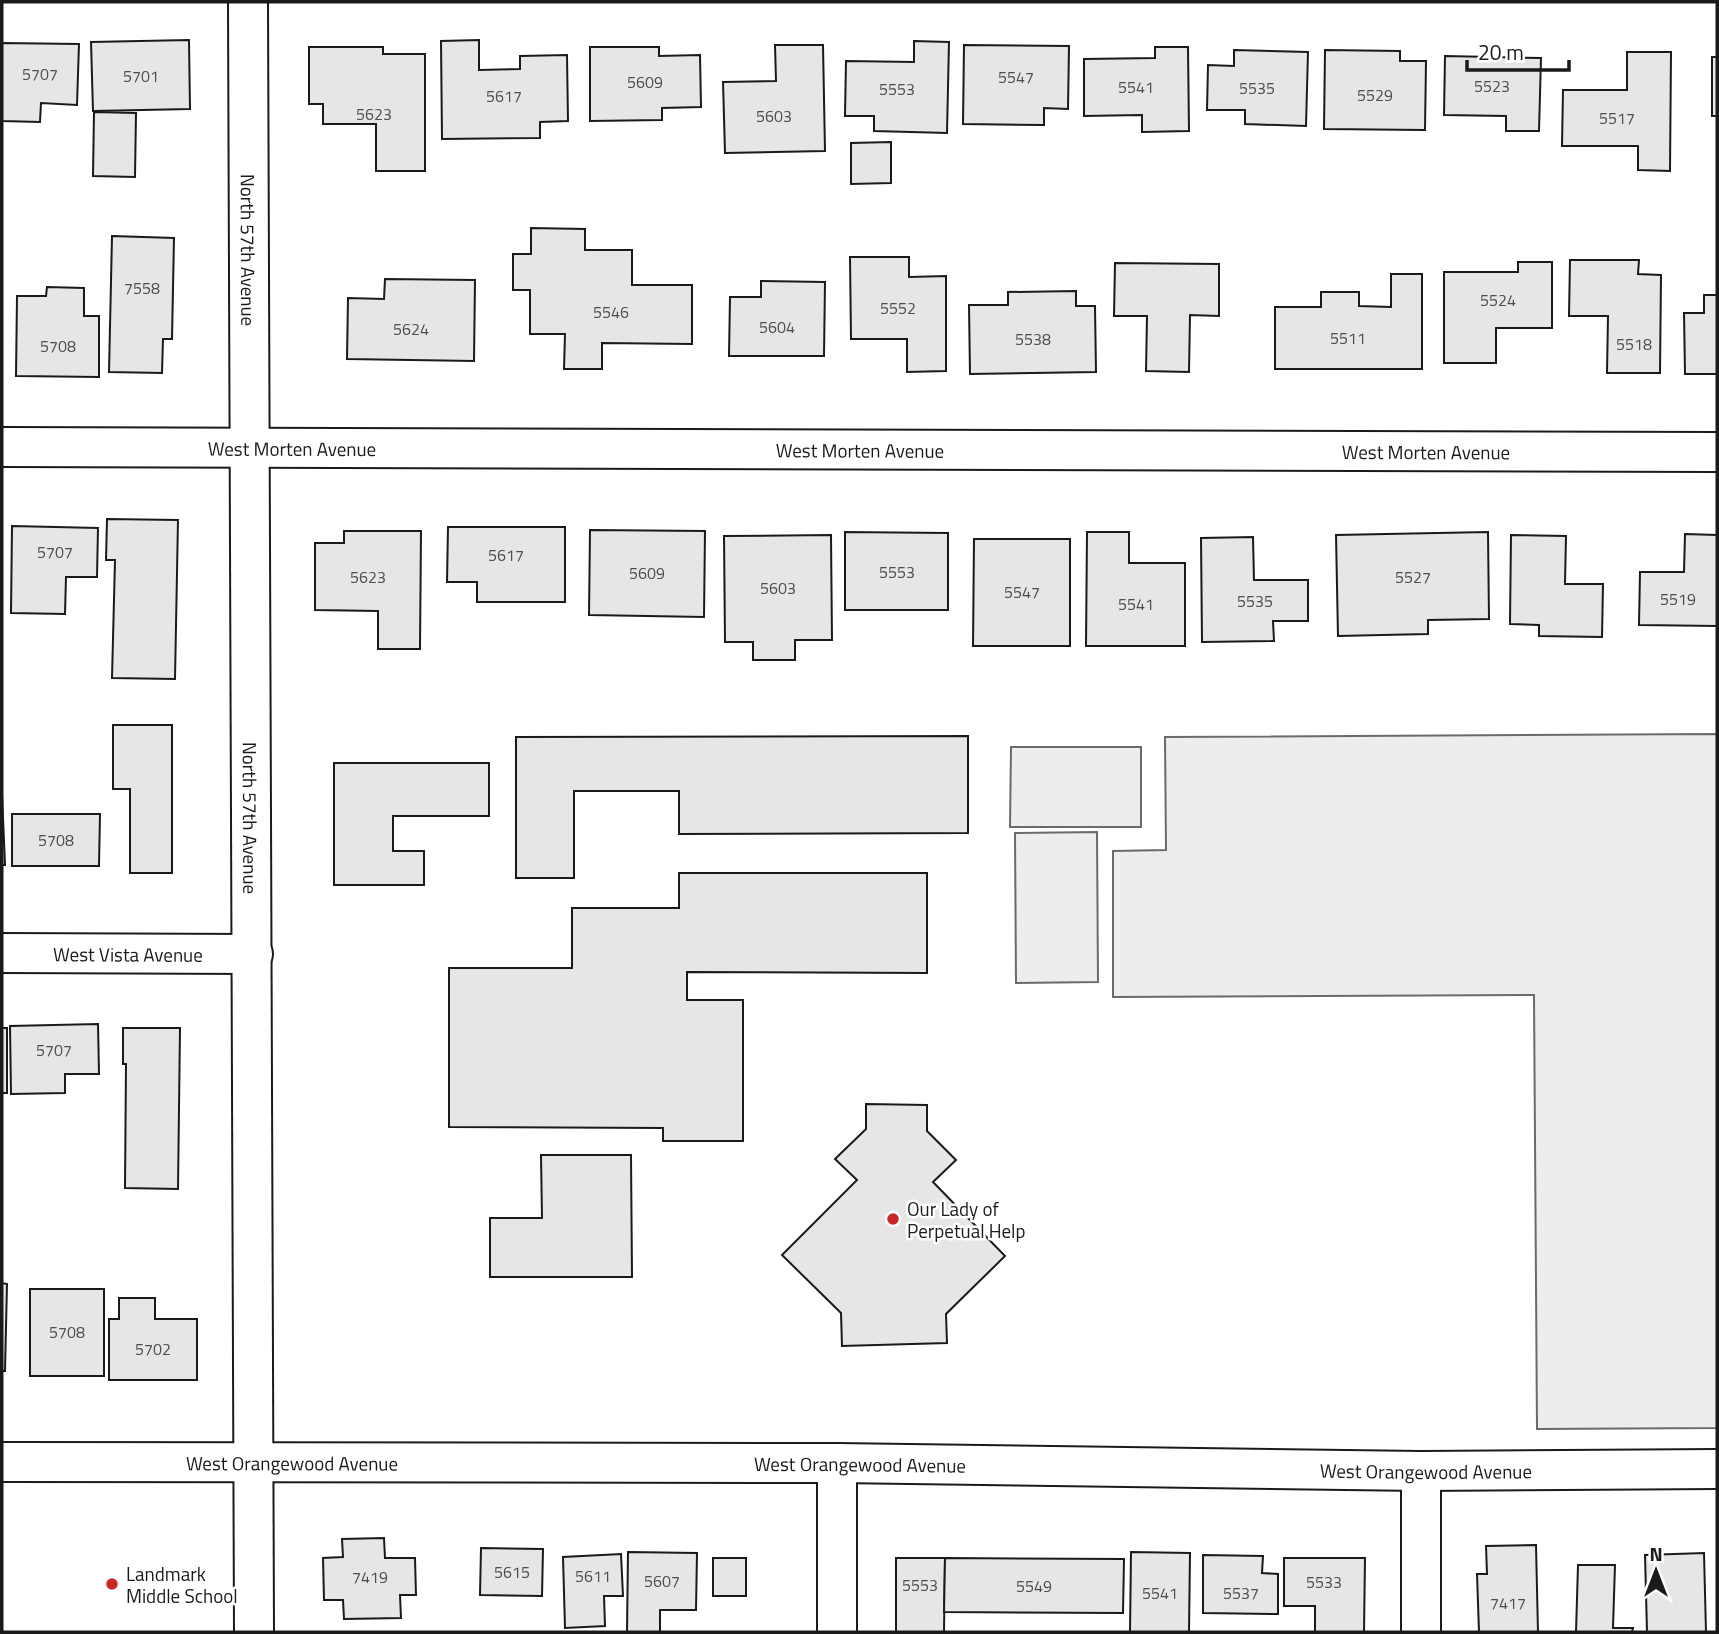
<svg xmlns="http://www.w3.org/2000/svg" width="1719" height="1634" font-family="'Titillium Web',sans-serif">
<style>
.green{fill:#ededed;stroke:#6a6a6a;stroke-width:2}
.building{fill:#e6e6e6;stroke:#1a1a1a;stroke-width:2}
.lines{fill:none;stroke-linecap:round;stroke-linejoin:round}
.minor-casing{stroke:#1a1a1a;stroke-width:42}
.minor{stroke:#fff;stroke-width:38}
.poi-dot{fill:#c62828;stroke:#fff;stroke-width:2.5}
.labels{text-anchor:middle;dominant-baseline:central;stroke-width:5;stroke-linejoin:round;paint-order:stroke}
.number-label{font-size:16px;fill:#4d4d4d}
.street-label{font-size:19px;fill:#1a1a1a;stroke:#fff}
.poi-label{font-size:19px;fill:#1a1a1a;stroke:#fff;text-anchor:start}
</style>
<rect width="100%" height="100%" fill="#fff"/>
<g class="green">
<path d="M1717,734V1428L1537,1429L1534,995L1113,997V851L1166,850L1165,737Z"/>
<path d="M1011,747H1141V827H1010Z"/>
<path d="M1097,832L1098,982L1016,983L1015,833Z"/>
</g>
<g class="building">
<path d="M189,40L190,109L93,111L91,42Z"/>
<path d="M479,40V70L520,69V56L567,55L568,121L540,122V138L442,139L441,41Z"/>
<path d="M914,41L949,42L947,133L874,131V116H845L846,61L914,62Z"/>
<path d="M2,43L79,44L77,105L41,103L40,122L2,121Z"/>
<path d="M775,45H823L825,151L725,153L723,82L776,81Z"/>
<path d="M964,45L1069,46L1068,109L1044,108V125L963,124Z"/>
<path d="M309,47H383V54H425V171H376V124H323V104H309Z"/>
<path d="M590,47H659V56L700,55L701,107L662,108V120L590,121Z"/>
<path d="M1155,47H1188L1189,131L1142,132V115L1084,116V59L1155,58Z"/>
<path d="M1234,50L1308,52L1306,126L1245,124V110H1207L1208,65L1234,66Z"/>
<path d="M1325,50L1400,51V61H1426L1425,130L1324,129Z"/>
<path d="M1627,52H1671L1670,171L1638,170V146H1562L1563,90H1627Z"/>
<path d="M1445,56L1541,58L1539,131H1506V116L1444,115Z"/>
<rect x="1712" y="57" width="5" height="59"/>
<path d="M94,112L136,113L135,177L93,176Z"/>
<path d="M891,142V183L851,184V143Z"/>
<path d="M531,228L585,229V250H632V285H692V344L602,343V369H564L565,334H530V290H513V254H531Z"/>
<path d="M112,236L174,238L172,339H163L162,373L109,372Z"/>
<path d="M850,257H909V277L946,276V371L907,372V339H851Z"/>
<path d="M1570,260H1639L1638,274L1661,275L1660,373H1607L1608,316H1569Z"/>
<path d="M1518,262H1552V328H1496V363H1444V272H1518Z"/>
<path d="M1115,263L1219,264V316L1190,315L1189,372L1146,371L1147,316H1114Z"/>
<path d="M1391,274H1422V369H1275V307H1321V292H1359V306L1391,307Z"/>
<path d="M385,279L475,280L474,361L347,359L348,298L384,299Z"/>
<path d="M761,281L825,282L824,356H729L730,297H761Z"/>
<path d="M47,287L84,288V316H99V377L16,376L17,296H46Z"/>
<path d="M1076,291V306H1095L1096,372L970,374L969,305H1008V292Z"/>
<path d="M1704,295H1717V374H1685L1684,313H1704Z"/>
<path d="M107,519L178,520L175,679L112,678L115,560H106Z"/>
<path d="M12,526L98,528L97,577H66L65,614L11,613Z"/>
<path d="M448,527H565V602H477V582H447Z"/>
<path d="M590,530L705,531L704,617L589,615Z"/>
<path d="M344,531H421L420,649H378V611L315,610V543H344Z"/>
<path d="M845,532L948,533V610H845Z"/>
<path d="M1087,532H1129V563H1185V646H1086Z"/>
<path d="M1488,532L1489,619L1428,620V634L1338,636L1336,535Z"/>
<path d="M1685,534L1717,535V626L1639,625L1640,572H1684Z"/>
<path d="M831,535L832,640H795V660H753V642H725L724,536Z"/>
<path d="M1511,535L1566,536L1565,584H1603L1602,637L1539,636V625L1510,624Z"/>
<path d="M1253,537L1254,580H1308V621H1273L1274,641L1202,642L1201,538Z"/>
<path d="M974,539H1070V646H973Z"/>
<path d="M113,725H172V873H130V789H113Z"/>
<path d="M968,736V833L679,834V791H574V878H516V737Z"/>
<path d="M334,763H489V816H393V851H424V885H334Z"/>
<path d="M2,794L5,865H2Z"/>
<path d="M12,814H100L99,866H12Z"/>
<path d="M679,873H927V973L687,972V1000H743V1141H663V1128L449,1127V968H572V908H679Z"/>
<path d="M98,1024L99,1074H65V1093L11,1094L10,1026Z"/>
<rect x="2" y="1028" width="5" height="65"/>
<path d="M123,1028H180L178,1189L125,1188L126,1064H123Z"/>
<path d="M866,1104L927,1105V1131L956,1160L933,1182L1005,1256L946,1314L947,1343L842,1346L841,1313L782,1255L857,1180L835,1159L866,1129Z"/>
<path d="M541,1155H631L632,1277H490V1218H542Z"/>
<path d="M2,1283L7,1284L5,1371H2Z"/>
<rect x="30" y="1289" width="74" height="87"/>
<path d="M119,1298H155V1319H197V1380H109V1319H119Z"/>
<path d="M384,1538L385,1558H415L416,1595H400L401,1618L344,1619L343,1600H324L323,1558L343,1557L342,1539Z"/>
<path d="M1536,1545L1538,1632H1479L1477,1574H1487L1486,1546Z"/>
<path d="M481,1548L543,1549L542,1596L480,1595Z"/>
<path d="M628,1552L697,1553L696,1610H660V1632H627Z"/>
<path d="M1131,1552L1190,1553L1189,1632H1130Z"/>
<path d="M1704,1553L1706,1632H1647L1645,1555Z"/>
<path d="M621,1554L623,1596H604L605,1626L565,1628L563,1557Z"/>
<path d="M1203,1555L1263,1556L1262,1573L1278,1574V1614L1203,1613Z"/>
<rect x="713" y="1558" width="33" height="38"/>
<path d="M896,1558H945L944,1632H896Z"/>
<path d="M945,1558L1124,1559L1123,1613L944,1612Z"/>
<path d="M1284,1558H1365L1364,1632H1315V1606H1284Z"/>
<path d="M1578,1565H1615L1613,1628H1633L1632,1632H1576Z"/>
</g>
<g class="lines">
<defs>
<g id="minor">
<path id="s1" d="M248,2L254,1632"/>
<path id="s2" d="M2,447L1717,452"/>
<path id="s3" d="M2,953L253,954"/>
<path id="s4" d="M2,1462L837,1463L1421,1471L1717,1469"/>
<path d="M837,1463V1632"/>
<path d="M1421,1471V1632"/>
</g>
</defs>
<use href="#minor" class="minor-casing"/>
<use href="#minor" class="minor"/>
</g>
<g class="poi-dot">
<circle cx="893" cy="1219" r="7"/>
<circle cx="112" cy="1584" r="7"/>
</g>
<g class="labels">
<g class="number-label">
<text x="40" y="74">5707</text>
<text x="141" y="76">5701</text>
<text x="1016" y="77">5547</text>
<text x="645" y="82">5609</text>
<text x="1492" y="86">5523</text>
<text x="1136" y="87">5541</text>
<text x="1257" y="88">5535</text>
<text x="897" y="89">5553</text>
<text x="1375" y="95">5529</text>
<text x="504" y="96">5617</text>
<text x="374" y="114">5623</text>
<text x="774" y="116">5603</text>
<text x="1617" y="118">5517</text>
<text x="142" y="288">7558</text>
<text x="1498" y="300">5524</text>
<text x="898" y="308">5552</text>
<text x="611" y="312">5546</text>
<text x="777" y="327">5604</text>
<text x="411" y="329">5624</text>
<text x="1348" y="338">5511</text>
<text x="1033" y="339">5538</text>
<text x="1634" y="344">5518</text>
<text x="58" y="346">5708</text>
<text x="55" y="552">5707</text>
<text x="506" y="555">5617</text>
<text x="897" y="572">5553</text>
<text x="647" y="573">5609</text>
<text x="368" y="577">5623</text>
<text x="1413" y="577">5527</text>
<text x="778" y="588">5603</text>
<text x="1022" y="592">5547</text>
<text x="1678" y="599">5519</text>
<text x="1255" y="601">5535</text>
<text x="1136" y="604">5541</text>
<text x="56" y="840">5708</text>
<text x="54" y="1050">5707</text>
<text x="67" y="1332">5708</text>
<text x="153" y="1349">5702</text>
<text x="512" y="1572">5615</text>
<text x="593" y="1576">5611</text>
<text x="370" y="1577">7419</text>
<text x="662" y="1581">5607</text>
<text x="1324" y="1582">5533</text>
<text x="920" y="1585">5553</text>
<text x="1034" y="1586">5549</text>
<text x="1160" y="1593">5541</text>
<text x="1241" y="1593">5537</text>
<text x="1508" y="1603">7417</text>
</g>
<g class="street-label">
<text stroke="none"><textPath href="#s1" startOffset="248">North 57th Avenue</textPath></text>
<text stroke="none"><textPath href="#s2" startOffset="290">West Morten Avenue</textPath></text>
<text stroke="none"><textPath href="#s2" startOffset="858">West Morten Avenue</textPath></text>
<text stroke="none"><textPath href="#s2" startOffset="1424">West Morten Avenue</textPath></text>
<text stroke="none"><textPath href="#s1" startOffset="816">North 57th Avenue</textPath></text>
<text stroke="none"><textPath href="#s3" startOffset="126">West Vista Avenue</textPath></text>
<text stroke="none"><textPath href="#s4" startOffset="290">West Orangewood Avenue</textPath></text>
<text stroke="none"><textPath href="#s4" startOffset="858">West Orangewood Avenue</textPath></text>
<text stroke="none"><textPath href="#s4" startOffset="1424">West Orangewood Avenue</textPath></text>
</g>
<g class="poi-label">
<text x="907" y="1208">Our Lady of<tspan x="907" dy="22">Perpetual Help</tspan></text>
<text x="126" y="1573">Landmark<tspan x="126" dy="22">Middle School</tspan></text>
</g>
</g>
<rect width="1719" height="1634" fill="none" stroke="#1a1a1a" stroke-width="7"/>
<g transform="translate(1656 1571)" stroke="#ffffff" stroke-width="5" paint-order="stroke">
<path d="M0-5L12 26L0 18L-12 26Z" fill="#1a1a1a"/>
<text y="-10" font-size="19" font-weight="bold" text-anchor="middle" fill="#1a1a1a">N</text>
</g>
<path d="M1467 60v10h102v-10" fill="none" stroke="#1a1a1a" stroke-width="3.5"/>
<text x="1478" y="60" font-size="21" fill="#1a1a1a" stroke="#ffffff" stroke-width="5" paint-order="stroke">20 m</text>
</svg>
